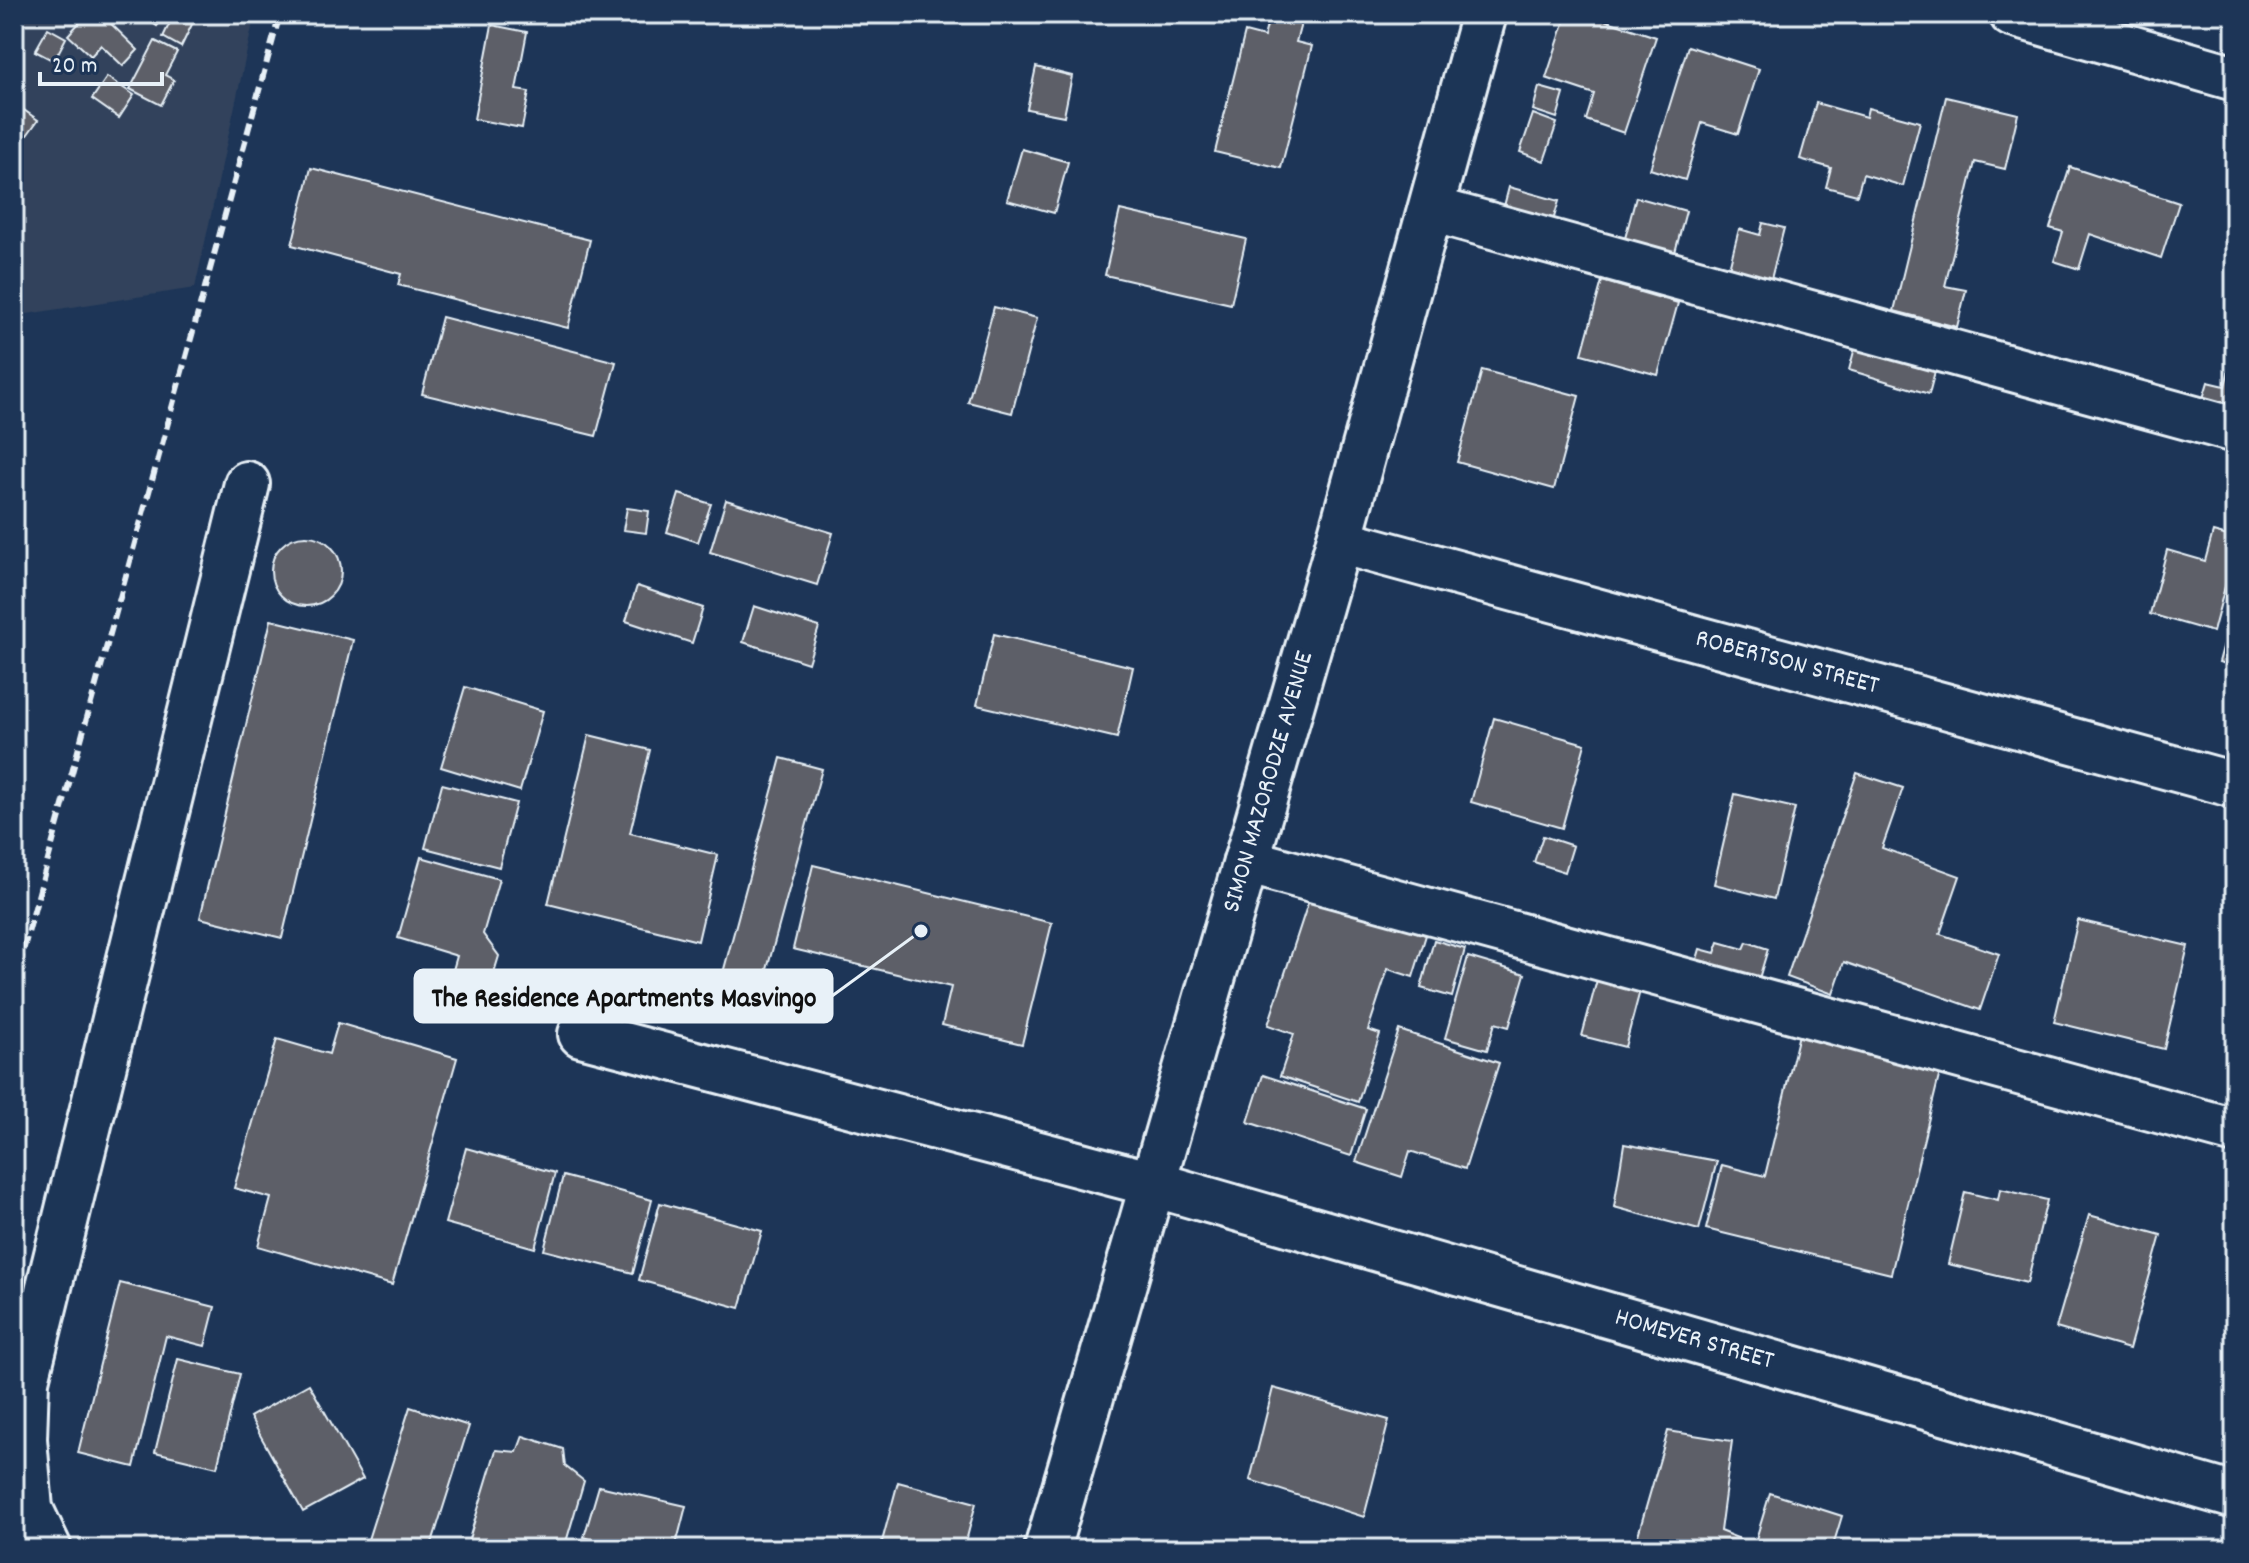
<svg xmlns="http://www.w3.org/2000/svg" width="2249" height="1563" font-family="Dekko,sans-serif">
<style>
.built{fill:#30425c}
.building{fill:#5d5f68;stroke:#e8f1f8;stroke-width:2}
.lines{fill:none;stroke-linecap:round;stroke-linejoin:round}
.minor-casing{stroke:#e8f1f8;stroke-width:50}
.minor{stroke:#1d3557;stroke-width:44}
.rail{stroke:#e8f1f8;stroke-width:6;stroke-dasharray:12 6;stroke-linecap:butt}
.labels{text-anchor:middle;dominant-baseline:central;stroke-width:7;stroke-linejoin:round;paint-order:stroke}
.street-label{font-size:26px;fill:#e8f1f8;stroke:#1d3557}
.leader{fill:none;stroke:#e8f1f8;stroke-width:3}
.callout-dot{fill:#e8f1f8;stroke:#1d3557;stroke-width:3}
.callout{fill:#e8f1f8;stroke:#e8f1f8;stroke-width:3}
.callout-label{font-size:28px;text-anchor:middle;font-weight:bold;fill:#111}
</style>
<rect width="100%" height="100%" fill="#1d3557"/>
<filter id="ink" filterUnits="userSpaceOnUse"><feTurbulence type="fractalNoise" baseFrequency=".0125" numOctaves="2"/><feDisplacementMap in="SourceGraphic" scale="16" xChannelSelector="R" yChannelSelector="G"/><feConvolveMatrix kernelMatrix="1 2 1 2 8 2 1 2 1" color-interpolation-filters="sRGB"/></filter>
<g filter="url(#ink)">
<path class="built" d="M14,14H255L195,288L14,316Z"/>
<g class="building">
<path d="M72,14H101L138,50L123,66L101,45L91,56L68,35L80,22Z"/>
<path d="M140,14H166L157,26Z"/>
<path d="M174,14H197L181,47L163,37Z"/>
<path d="M1270,14L1303,16L1296,42L1312,46L1281,168L1215,152L1245,32L1264,37Z"/>
<path d="M1567,14H1599L1598,18L1656,37L1624,133L1586,120L1594,94L1546,78Z"/>
<path d="M492,25L527,32L516,90L529,92L522,128L474,119Z"/>
<path d="M48,28L66,38L54,61L35,51Z"/>
<path d="M155,41L177,52L165,75L174,80L161,105L130,89Z"/>
<path d="M1688,46L1759,69L1738,134L1702,123L1685,180L1650,169Z"/>
<path d="M1036,67L1072,76L1064,116L1027,109Z"/>
<path d="M107,77L134,95L119,118L92,99Z"/>
<path d="M1539,87L1564,94L1557,118L1533,110Z"/>
<path d="M1946,97L2018,114L2005,169L1975,162L1945,286L1966,290L1957,327L1894,311Z"/>
<path d="M14,103L38,120L25,138L14,131Z"/>
<path d="M1816,103L1866,117L1868,108L1920,122L1903,186L1863,174L1857,195L1826,187L1831,168L1800,159Z"/>
<path d="M1533,114L1557,123L1544,161L1520,152Z"/>
<path d="M14,135L22,142L14,152Z"/>
<path d="M1022,149L1068,162L1054,213L1007,200Z"/>
<path d="M2070,167L2179,203L2161,258L2090,234L2079,269L2054,261L2063,232L2050,228Z"/>
<path d="M311,168L590,240L568,328L398,285L401,274L292,245Z"/>
<path d="M1509,187L1559,201L1552,224L1503,210Z"/>
<path d="M1636,197L1686,211L1674,256L1624,242Z"/>
<path d="M1120,210L1246,239L1231,304L1105,275Z"/>
<path d="M1763,223L1784,228L1769,287L1727,276L1739,229L1760,235Z"/>
<path d="M1602,281L1678,303L1658,375L1582,354Z"/>
<path d="M994,307L1037,318L1012,413L968,402Z"/>
<path d="M442,317L616,362L596,436L422,394Z"/>
<path d="M1858,336L1938,360L1929,394L1849,370Z"/>
<path d="M2232,356L2235,357V411L2201,405L2208,382L2225,386Z"/>
<path d="M1482,370L1579,396L1554,489L1457,462Z"/>
<path d="M679,494L711,504L698,542L667,532Z"/>
<path d="M726,500L833,533L817,585L710,552Z"/>
<path d="M627,508L649,511L646,533L623,530Z"/>
<path d="M2213,532L2235,538V549L2213,632L2150,614L2167,550L2205,561Z"/>
<circle cx="306" cy="571" r="35"/>
<path d="M637,586L703,608L692,643L626,621Z"/>
<path d="M2235,603V666L2219,662Z"/>
<path d="M754,606L819,627L808,663L743,642Z"/>
<path d="M271,620L353,640L282,938L200,918Z"/>
<path d="M994,634L1133,667L1117,738L977,705Z"/>
<path d="M465,687L543,711L520,791L441,767Z"/>
<path d="M1494,718L1585,744L1562,828L1471,802Z"/>
<path d="M589,735L650,750L630,833L718,855L698,941L548,904Z"/>
<path d="M781,758L822,769L763,984L723,973Z"/>
<path d="M1857,773L1903,788L1882,848L1960,876L1940,934L1999,954L1980,1010L1844,962L1833,994L1787,977Z"/>
<path d="M442,784L516,803L499,867L425,848Z"/>
<path d="M1735,794L1795,808L1774,899L1714,884Z"/>
<path d="M1543,836L1573,846L1565,872L1534,862Z"/>
<path d="M421,857L499,879L483,934L499,956L489,989L451,977L457,956L398,938Z"/>
<path d="M813,865L1052,923L1022,1044L942,1025L951,987L793,949Z"/>
<path d="M1310,897L1426,935L1413,977L1388,969L1368,1030L1380,1034L1358,1102L1280,1076L1294,1034L1268,1025Z"/>
<path d="M2078,920L2188,946L2164,1049L2054,1022Z"/>
<path d="M1434,940L1465,949L1452,997L1421,988Z"/>
<path d="M1719,942L1744,949L1747,942L1768,949L1757,985L1695,966L1700,949L1715,953Z"/>
<path d="M1468,957L1525,974L1509,1027L1495,1023L1487,1050L1445,1038Z"/>
<path d="M1598,976L1641,987L1625,1047L1582,1036Z"/>
<path d="M338,1023L457,1058L392,1285L258,1246L271,1198L234,1188L277,1039L329,1054Z"/>
<path d="M1399,1030L1499,1063L1465,1169L1410,1151L1402,1177L1356,1162Z"/>
<path d="M1800,1030L1942,1064L1891,1274L1706,1229L1722,1165L1765,1176Z"/>
<path d="M1263,1075L1366,1109L1351,1156L1248,1122Z"/>
<path d="M1624,1144L1717,1161L1699,1230L1614,1207Z"/>
<path d="M466,1148L555,1173L535,1248L445,1223Z"/>
<path d="M563,1176L652,1200L633,1273L544,1250Z"/>
<path d="M2000,1189L2047,1200L2027,1283L1948,1264L1965,1192L1998,1200Z"/>
<path d="M660,1203L762,1231L740,1308L639,1280Z"/>
<path d="M2089,1215L2161,1235L2129,1349L2056,1328Z"/>
<path d="M120,1283L215,1307L205,1346L166,1336L134,1467L78,1453Z"/>
<path d="M178,1359L240,1374L217,1467L155,1452Z"/>
<path d="M309,1384L363,1479L303,1512L250,1417Z"/>
<path d="M1273,1388L1389,1420L1364,1517L1250,1480Z"/>
<path d="M410,1407L469,1426L430,1549H365Z"/>
<path d="M1668,1431L1732,1441L1720,1531L1740,1539L1737,1549H1634Z"/>
<path d="M523,1436L563,1449L565,1466L584,1481L564,1549H466L496,1450L517,1452Z"/>
<path d="M898,1482L976,1503L964,1549H880Z"/>
<path d="M599,1486L686,1506L675,1549H622L584,1537Z"/>
<path d="M1770,1493L1842,1516L1832,1549H1753Z"/>
</g>
<g class="lines">
<defs>
<g id="minor">
<path d="M2012,14L2235,78"/>
<path d="M1431,209L2235,430"/>
<path d="M1339,541L2235,785"/>
<path d="M1246,861L2235,1131"/>
<path d="M581,1034L1153,1184L2235,1496"/>
<path d="M49,1549L30,1509L24,1439L26,1380L247,484"/>
<path d="M1047,1549L1339,541L1484,14"/>
</g>
</defs>
<use href="#minor" class="minor-casing"/>
<use href="#minor" class="minor"/>
<path class="rail" d="M14,984L280,14"/>
</g>
</g>
<g class="labels">
<g class="street-label">
<text transform="translate(1787 663) rotate(15)">ROBERTSON STREET</text>
<text transform="translate(1269 782) rotate(-74)">SIMON MAZORODZE AVENUE</text>
<text transform="translate(1694 1340) rotate(16)">HOMEYER STREET</text>
</g>
</g>
<path class="leader" d="M921 931L832 996"/>
<circle class="callout-dot" cx="921" cy="931" r="8"/>
<rect class="callout" x="415" y="970" width="417" height="52" rx="8"/>
<g class="callout-label">
<text x="624" y="1006">The Residence Apartments Masvingo</text>
</g>
<rect width="2249" height="1563" fill="none" stroke="#1d3557" stroke-width="48"/>
<rect x="24" y="24" width="2201" height="1515" fill="none" stroke="#e8f1f8" stroke-width="3" filter="url(#ink)"/>
<path d="M40 72v12h122v-12" fill="none" stroke="#e8f1f8" stroke-width="4"/>
<text x="52" y="72" font-size="24" fill="#e8f1f8" stroke="#1d3557" stroke-width="6" paint-order="stroke">20 m</text>
</svg>
